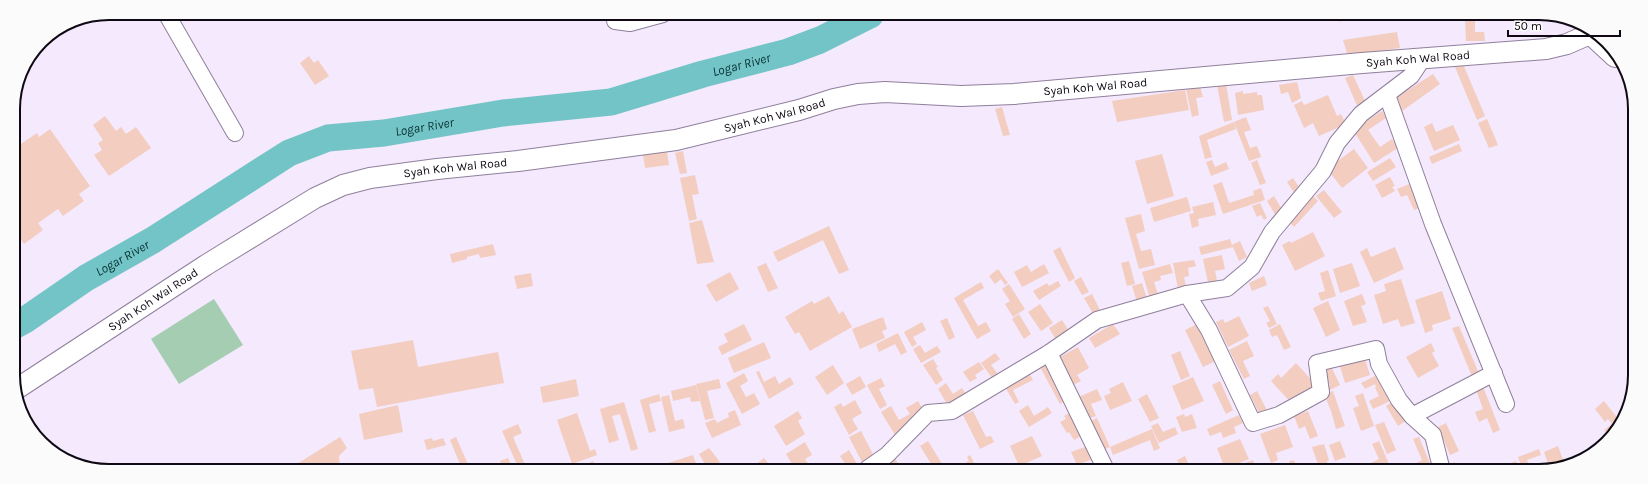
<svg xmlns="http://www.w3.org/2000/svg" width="1648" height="484" font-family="Karla,sans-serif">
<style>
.green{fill:#a4cdb2}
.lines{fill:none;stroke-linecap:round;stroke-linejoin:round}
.river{stroke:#73c4c6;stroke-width:27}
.building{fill:#f4cdc1}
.minor-casing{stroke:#8f7f9c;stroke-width:18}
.tertiary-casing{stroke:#8f7f9c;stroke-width:22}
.minor{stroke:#fff;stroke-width:16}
.tertiary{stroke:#fff;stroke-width:20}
.labels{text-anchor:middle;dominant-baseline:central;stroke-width:3;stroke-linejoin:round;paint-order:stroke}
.street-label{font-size:12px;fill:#0f0913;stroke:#fbfbfb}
.water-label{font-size:13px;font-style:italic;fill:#073031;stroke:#fbfbfb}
.rim{fill:none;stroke:#0f0913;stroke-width:2}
</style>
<rect width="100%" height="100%" fill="#f4e9fd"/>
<path class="green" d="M214,299L243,345L179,384L151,339Z"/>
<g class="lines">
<path class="river" id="s1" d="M14,326L25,320L86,278L153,240L289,153L328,138L384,133L503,113L611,102L703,74L788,52L820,40L870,15"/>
</g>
<g class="building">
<path d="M1337,16H1356L1340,22Z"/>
<rect x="1426" y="16" width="15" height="4"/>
<path d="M1465,16H1475V32H1484L1485,41H1466Z"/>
<path d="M1397,32L1400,48L1348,56L1343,40Z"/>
<path d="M309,56L314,63L318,60L329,76L315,85L300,63Z"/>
<path d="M1463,64L1485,116L1477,120L1455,67Z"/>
<path d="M1433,74L1440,84L1402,111L1397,97Z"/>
<path d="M1353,75L1368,107L1359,110L1345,78Z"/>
<path d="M1297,82L1301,98L1292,103L1288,92L1281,94L1279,85Z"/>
<path d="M1226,84L1232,120L1224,122L1217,85Z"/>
<path d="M1200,86L1203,97L1196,98L1199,115L1192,117L1186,89Z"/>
<path d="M1185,90L1189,110L1117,122L1112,101Z"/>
<path d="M1243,91V94L1257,92V95H1262L1264,110L1238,115L1235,93Z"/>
<path d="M1328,95L1337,116L1341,114L1346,124L1319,136L1313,123L1304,128L1294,105L1302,101L1304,105Z"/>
<path d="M1002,107L1010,135L1003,136L995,109Z"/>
<path d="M1382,111L1386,118L1368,130L1380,147L1392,139L1398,148L1374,163L1353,130Z"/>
<path d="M105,116L116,131L121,127L126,134L136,127L151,148L109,176L94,155L102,150L98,143L103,140L93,125Z"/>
<path d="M1246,117L1251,130L1244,132L1250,148L1257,146L1261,157L1249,161L1234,122Z"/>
<path d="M1487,119L1498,145L1489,148L1478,123Z"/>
<path d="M1234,122L1236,129L1207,140L1212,157L1205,159L1199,136Z"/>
<path d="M1432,123L1436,132L1453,125L1460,140L1434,151L1424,127Z"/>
<path d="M50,129L90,186L79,194L84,201L63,216L58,209L38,223L43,230L24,244L19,237L14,241L13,156L21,150L18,146L37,133L39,137Z"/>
<path d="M1459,144L1462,151L1432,164L1429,157Z"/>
<path d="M1354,149L1368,168L1342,188L1327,169Z"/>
<path d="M683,151L687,173L680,174L675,153Z"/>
<path d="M667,152L669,165L645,168L643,155Z"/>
<path d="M1162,154L1174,196L1147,204L1135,161Z"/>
<path d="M1390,158L1396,167L1373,181L1367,172Z"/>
<path d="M1212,160L1215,167L1226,162L1229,169L1211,176L1206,162Z"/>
<path d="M1257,160L1266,183L1260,185L1251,163Z"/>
<path d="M695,175L699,194L692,195L697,219L689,221L680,178Z"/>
<path d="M1390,177L1395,186L1392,187L1395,191L1382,198L1375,185Z"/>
<path d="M1293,178L1301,190L1295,194L1287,182Z"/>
<path d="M1222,182L1229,203L1254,195L1253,191L1261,188L1265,200L1223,214L1213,185Z"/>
<path d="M1412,183L1421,207L1414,210L1407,195L1401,197L1397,189Z"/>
<path d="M1324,190L1342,212L1334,218L1316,196Z"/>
<path d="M1311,194L1318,201L1294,227L1287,220Z"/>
<path d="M1274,196L1284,213L1277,218L1267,201Z"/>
<path d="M1187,197L1191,211L1154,222L1150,208Z"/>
<path d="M1213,202L1216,215L1198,219L1199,226L1192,228L1189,214L1194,213L1192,207Z"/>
<path d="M1260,203L1267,218L1264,220L1261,215L1257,217L1252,206Z"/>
<path d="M1141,214L1145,231L1136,234L1141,251L1151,249L1155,265L1139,269L1125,218Z"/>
<path d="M702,220L714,262L697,264L689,223Z"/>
<path d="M829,226L849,270L839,274L823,240L778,262L773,252Z"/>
<path d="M1313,232L1325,256L1295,271L1282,245L1290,241L1291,243Z"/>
<path d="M1230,239L1232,245L1240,241L1247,257L1239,261L1233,247L1201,255L1199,247Z"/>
<path d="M493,244L496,255L480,258L479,254L467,257V259L452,263L450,254Z"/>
<path d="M1060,247L1075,278L1069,282L1053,251Z"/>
<path d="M1395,247L1404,269L1374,283L1360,252L1367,248L1371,257Z"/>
<path d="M1222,255L1225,269L1215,271L1218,285L1209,287L1203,259Z"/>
<path d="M1194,260L1196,266L1188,268L1189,276L1184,277L1187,292L1179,294L1173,263Z"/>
<path d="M1129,261L1135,284L1127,286L1121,263Z"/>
<path d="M766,263L778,288L768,292L757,267Z"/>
<path d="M1352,263L1360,286L1340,293L1333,269Z"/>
<path d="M1044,264L1049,273L1022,287L1014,272L1027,265L1031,272Z"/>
<path d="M1170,264L1173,273L1160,276L1161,280L1154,282L1158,294L1151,302L1142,272Z"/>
<path d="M998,269L1008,283L1005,285L1001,279L995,284L989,276Z"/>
<path d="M1328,270L1336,296L1321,301L1318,293L1325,291L1320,273Z"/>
<path d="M730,272L739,289L716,302L706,285Z"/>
<path d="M531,273L533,286L517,289L514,276Z"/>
<path d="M1264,276L1267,285L1252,291L1249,283Z"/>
<path d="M1081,277L1089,292L1082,295L1074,281Z"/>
<path d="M1401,279L1415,323L1401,327L1398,319L1383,324L1374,295L1386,291L1384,284Z"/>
<path d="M1058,281L1061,286L1039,300L1033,291L1047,283L1049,286Z"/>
<path d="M981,282L984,288L963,300L978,326L986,322L991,331L977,339L954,298Z"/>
<path d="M1142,283L1147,299L1137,302L1132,286Z"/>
<path d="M1009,284L1025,309L1013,317L1005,304L1010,301L1002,289Z"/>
<path d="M1442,291L1451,319L1432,325L1433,330L1425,333L1415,300Z"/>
<path d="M1092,294L1102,314L1095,317L1084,298Z"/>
<path d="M1362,294L1366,304L1361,306L1367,322L1353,326L1344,301Z"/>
<path d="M829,296L839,314L843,311L852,327L810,351L799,332L795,334L785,317L812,301L814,304Z"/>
<path d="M1328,301L1340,330L1326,337L1313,308Z"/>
<path d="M1040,304L1053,323L1041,331L1028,312Z"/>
<path d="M1268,306L1277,324L1269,328L1266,323L1270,321L1263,308Z"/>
<path d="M1019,314L1031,334L1024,339L1012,319Z"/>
<path d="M1239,316L1249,336L1228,347L1216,322L1223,319L1225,323Z"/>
<path d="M883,317L887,329L882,331L885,338L860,349L852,329Z"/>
<path d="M947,318L955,337L949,340L940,321Z"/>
<path d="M1062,320L1069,331L1056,340L1049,328Z"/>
<path d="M922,322L926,330L913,337L917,344L912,347L904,332Z"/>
<path d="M1199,323L1218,360L1203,367L1185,330Z"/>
<path d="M744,324L752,340L722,355L718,347L728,342L724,334Z"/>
<path d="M1113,324L1120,334L1095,348L1089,338Z"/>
<path d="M1280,324L1291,347L1284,350L1277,335L1272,337L1269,330Z"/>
<path d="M1459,326L1480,376L1473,379L1452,328Z"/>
<path d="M898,333L907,352L901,355L895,344L879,352L876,344Z"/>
<path d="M413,340L418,367L498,352L504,383L377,407L373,388L359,390L351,351Z"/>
<path d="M1247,341L1254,356L1243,361L1250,376L1244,379L1229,350Z"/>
<path d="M764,342L771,358L734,373L728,358Z"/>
<path d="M1431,343L1435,351L1432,353L1439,366L1418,378L1406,357Z"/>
<path d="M920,345L925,353L937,346L941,352L921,363L913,349Z"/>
<path d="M1078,347L1089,368L1077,375L1081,381L1073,385L1058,358Z"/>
<path d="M1180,351L1190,376L1181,380L1171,355Z"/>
<path d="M995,353L1000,359L991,365L1001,378L995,382L981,363Z"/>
<path d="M933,359L938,367L936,368L943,380L936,385L923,365Z"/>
<path d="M1365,359L1370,375L1345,383L1340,366Z"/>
<path d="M979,362L984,369L975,375L977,378L970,382L963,372Z"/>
<path d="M1048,363L1067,399L1060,404L1040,367Z"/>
<path d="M1296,363L1317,386L1294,406L1271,381L1278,374L1281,378Z"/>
<path d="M833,365L844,383L827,395L815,377Z"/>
<path d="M1331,366L1340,385L1328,391L1326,387L1330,385L1323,370Z"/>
<path d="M759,371L764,382L775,376L779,384L790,377L794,384L769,399L756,372Z"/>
<path d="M1028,371L1033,380L1013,390L1019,402L1015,404L1004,385Z"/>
<path d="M744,373L748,381L740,386L746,397L754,393L760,404L742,414L726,383Z"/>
<path d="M1377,375L1390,401L1373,409L1369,401L1379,396L1375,388L1376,387L1375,384L1365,389L1361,383Z"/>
<path d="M860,376L866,387L852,395L846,384Z"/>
<path d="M1193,377L1204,401L1182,410L1172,386Z"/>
<path d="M881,378L885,386L879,389L887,405L880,409L867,385Z"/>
<path d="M576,379L579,396L543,403L540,387Z"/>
<path d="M719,379L721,388L707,391L714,418L705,420L696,384Z"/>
<path d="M1220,381L1233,410L1226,414L1212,385Z"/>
<path d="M1123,382L1132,401L1110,410L1104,396L1111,393L1109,389Z"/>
<path d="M946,383L953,394L962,388L968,398L949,407L938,389Z"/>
<path d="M1482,384L1500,430L1493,433L1487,418L1479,422L1475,412L1483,409L1475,387Z"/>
<path d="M696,385L700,401L691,402L690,397L673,401L671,391Z"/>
<path d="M1097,389L1102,400L1091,404L1096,416L1084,420L1076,398Z"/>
<path d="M1257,391L1270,416L1262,419L1250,395Z"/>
<path d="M1333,391L1345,426L1336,429L1331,411L1324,394Z"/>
<path d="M1363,393L1374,426L1361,431L1353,408L1359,406L1355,396Z"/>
<path d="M659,394L661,401L649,404L656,431L649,433L640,400Z"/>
<path d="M1147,394L1159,418L1150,422L1138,399Z"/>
<path d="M669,395L675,421L683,419L685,428L669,432L661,397Z"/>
<path d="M855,400L862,413L852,419L858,429L849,435L834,407L841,403L843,407Z"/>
<path d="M1395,400L1407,420L1398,426L1386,406Z"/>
<path d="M918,401L925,413L895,435L881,412L891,406L899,420L910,414L906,408Z"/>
<path d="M1604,401L1619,420L1609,436L1604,430L1612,424L1608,419L1605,422L1595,409Z"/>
<path d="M624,402L638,449L631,451L620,414L612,416L619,440L609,443L600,409Z"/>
<path d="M398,405L403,432L364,440L359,414Z"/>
<path d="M1028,405L1034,416L1048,407L1052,413L1029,427L1019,411Z"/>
<path d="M735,410L741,425L712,438L705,423L715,419L717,423L729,417L728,413Z"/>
<path d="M798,411L802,418L798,421L805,434L786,446L774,426Z"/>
<path d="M973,411L986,437L991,436L994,442L980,449L963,415Z"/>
<path d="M1073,411L1085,434L1074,440L1069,432L1067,433L1060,422L1066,419L1064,416Z"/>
<path d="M1308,411L1318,436L1310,439L1305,426L1299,429L1294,416Z"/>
<path d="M577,413L590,451L595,449L597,455L572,464L557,420Z"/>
<path d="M1184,414L1185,417L1192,414L1197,428L1182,432L1176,417Z"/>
<path d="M1239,415L1243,423L1234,427L1236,433L1223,438L1221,432L1210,436L1207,429Z"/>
<path d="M1097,418L1110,447L1100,451L1086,423Z"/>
<path d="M1384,422L1396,450L1387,454L1375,425Z"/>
<path d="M1158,423L1163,432L1175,427L1178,434L1159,443L1151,426Z"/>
<path d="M1446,423L1459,451L1450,455L1438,427Z"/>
<path d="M518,424L522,433L513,437L527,469H519L502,431Z"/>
<path d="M1285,425L1293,447L1276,453L1278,460L1271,463L1260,434Z"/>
<path d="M1152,429L1160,448L1154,451L1150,440L1113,455L1110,447Z"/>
<path d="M861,431L875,458L863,464L849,437Z"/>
<path d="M1032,436L1042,456L1026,463L1029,469L1021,470L1010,446Z"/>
<path d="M340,437L347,448L339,456L340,468H284L290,464L292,467Z"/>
<path d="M456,437L470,469H462L450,440Z"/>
<path d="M1419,437L1432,468L1425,471H1414L1412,465L1422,460L1413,439Z"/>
<path d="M432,438L433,441L443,438L446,445L427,450L424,440Z"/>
<path d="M1240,439L1249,459L1225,469L1217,448Z"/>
<path d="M928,441L944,467L940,470H935L920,446Z"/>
<path d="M1340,441L1346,457L1335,461L1329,445Z"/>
<path d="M1379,441L1390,466L1381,470H1371L1369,464L1379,459L1372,444Z"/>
<path d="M805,442L812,455L805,459L811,469H795L786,454Z"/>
<path d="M1324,444L1329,460L1327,461L1329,468L1344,463L1346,470H1320L1312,447Z"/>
<path d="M1088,446L1093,459L1077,465L1071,452Z"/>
<path d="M1558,446L1565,465L1550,470L1544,452Z"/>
<path d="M709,448L720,462L708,469L699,454Z"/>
<path d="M1539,449L1541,455L1527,460L1531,471H1523L1518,457Z"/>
<path d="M849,450L860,469H838L846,465L840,456Z"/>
<path d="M693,455L698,469H666L665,464Z"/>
<path d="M970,455L978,470H969L966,462L969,461L967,457Z"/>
<path d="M1185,456L1191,470H1182L1177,460Z"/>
<path d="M894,457L899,465L894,467L896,469H886L883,464Z"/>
<path d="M508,458L513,469H503L500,461Z"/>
<path d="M764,458L773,469H750Z"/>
<path d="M1253,460L1257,470H1247L1245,463Z"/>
<path d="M1294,460L1298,470H1292L1289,461Z"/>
<path d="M593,461L597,469H577Z"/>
<path d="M1516,461L1519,468L1514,471H1491Z"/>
<path d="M1455,462L1459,471H1448L1446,466Z"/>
<path d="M1143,464L1145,470H1130Z"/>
</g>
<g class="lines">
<defs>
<g id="minor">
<path d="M166,13L235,133"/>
<path d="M615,21L630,23L663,14"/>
<path d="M1387,95L1433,224L1506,404"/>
<path d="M1187,294L1209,330L1253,423L1279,415L1321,392L1317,363L1376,349L1379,364L1399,400L1412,416L1433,435L1442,471"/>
<path d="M1049,353L1106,470"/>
<path d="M1412,416L1494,373"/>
<path d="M867,469L887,455L928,413L952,411L1049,353L1097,320L1187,294L1227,288L1252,267L1272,232L1323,171L1337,143L1361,114L1411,76L1423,58"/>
</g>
<g id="tertiary">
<path d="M1590,34L1615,57"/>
<path id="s2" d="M15,390L206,265L315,198L343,185L370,178L437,169L518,161L676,140L799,110L834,99L858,94L885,92L961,96L1014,94L1362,63L1546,49L1567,44L1592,33"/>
</g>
</defs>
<use href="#minor" class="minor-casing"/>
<use href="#tertiary" class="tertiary-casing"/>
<use href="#minor" class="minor"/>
<use href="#tertiary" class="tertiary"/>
</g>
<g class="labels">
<g class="street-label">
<text stroke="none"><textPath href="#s2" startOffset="1473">Syah Koh Wal Road</textPath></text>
<text stroke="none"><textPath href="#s2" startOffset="1149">Syah Koh Wal Road</textPath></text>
<text stroke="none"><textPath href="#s2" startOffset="825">Syah Koh Wal Road</textPath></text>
<text stroke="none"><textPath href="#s2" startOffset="501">Syah Koh Wal Road</textPath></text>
<text stroke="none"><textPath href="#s2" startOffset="165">Syah Koh Wal Road</textPath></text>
</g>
<g class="water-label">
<text stroke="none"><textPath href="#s1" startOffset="788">Logar River</textPath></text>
<text stroke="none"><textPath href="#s1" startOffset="464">Logar River</textPath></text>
<text stroke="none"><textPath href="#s1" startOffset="128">Logar River</textPath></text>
</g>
</g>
<path d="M0 0H1648V484H0ZM109 20H1539A89 89 0 0 1 1628 109V375A89 89 0 0 1 1539 464H109A89 89 0 0 1 20 375V109A89 89 0 0 1 109 20Z" fill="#fbfbfb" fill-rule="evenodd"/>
<path class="rim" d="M109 20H1539A89 89 0 0 1 1628 109V375A89 89 0 0 1 1539 464H109A89 89 0 0 1 20 375V109A89 89 0 0 1 109 20Z"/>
<path d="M1508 30v6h112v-6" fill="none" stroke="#0f0913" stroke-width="2"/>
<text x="1514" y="30" font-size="12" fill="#0f0913" stroke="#fbfbfb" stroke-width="3" paint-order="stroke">50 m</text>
</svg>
